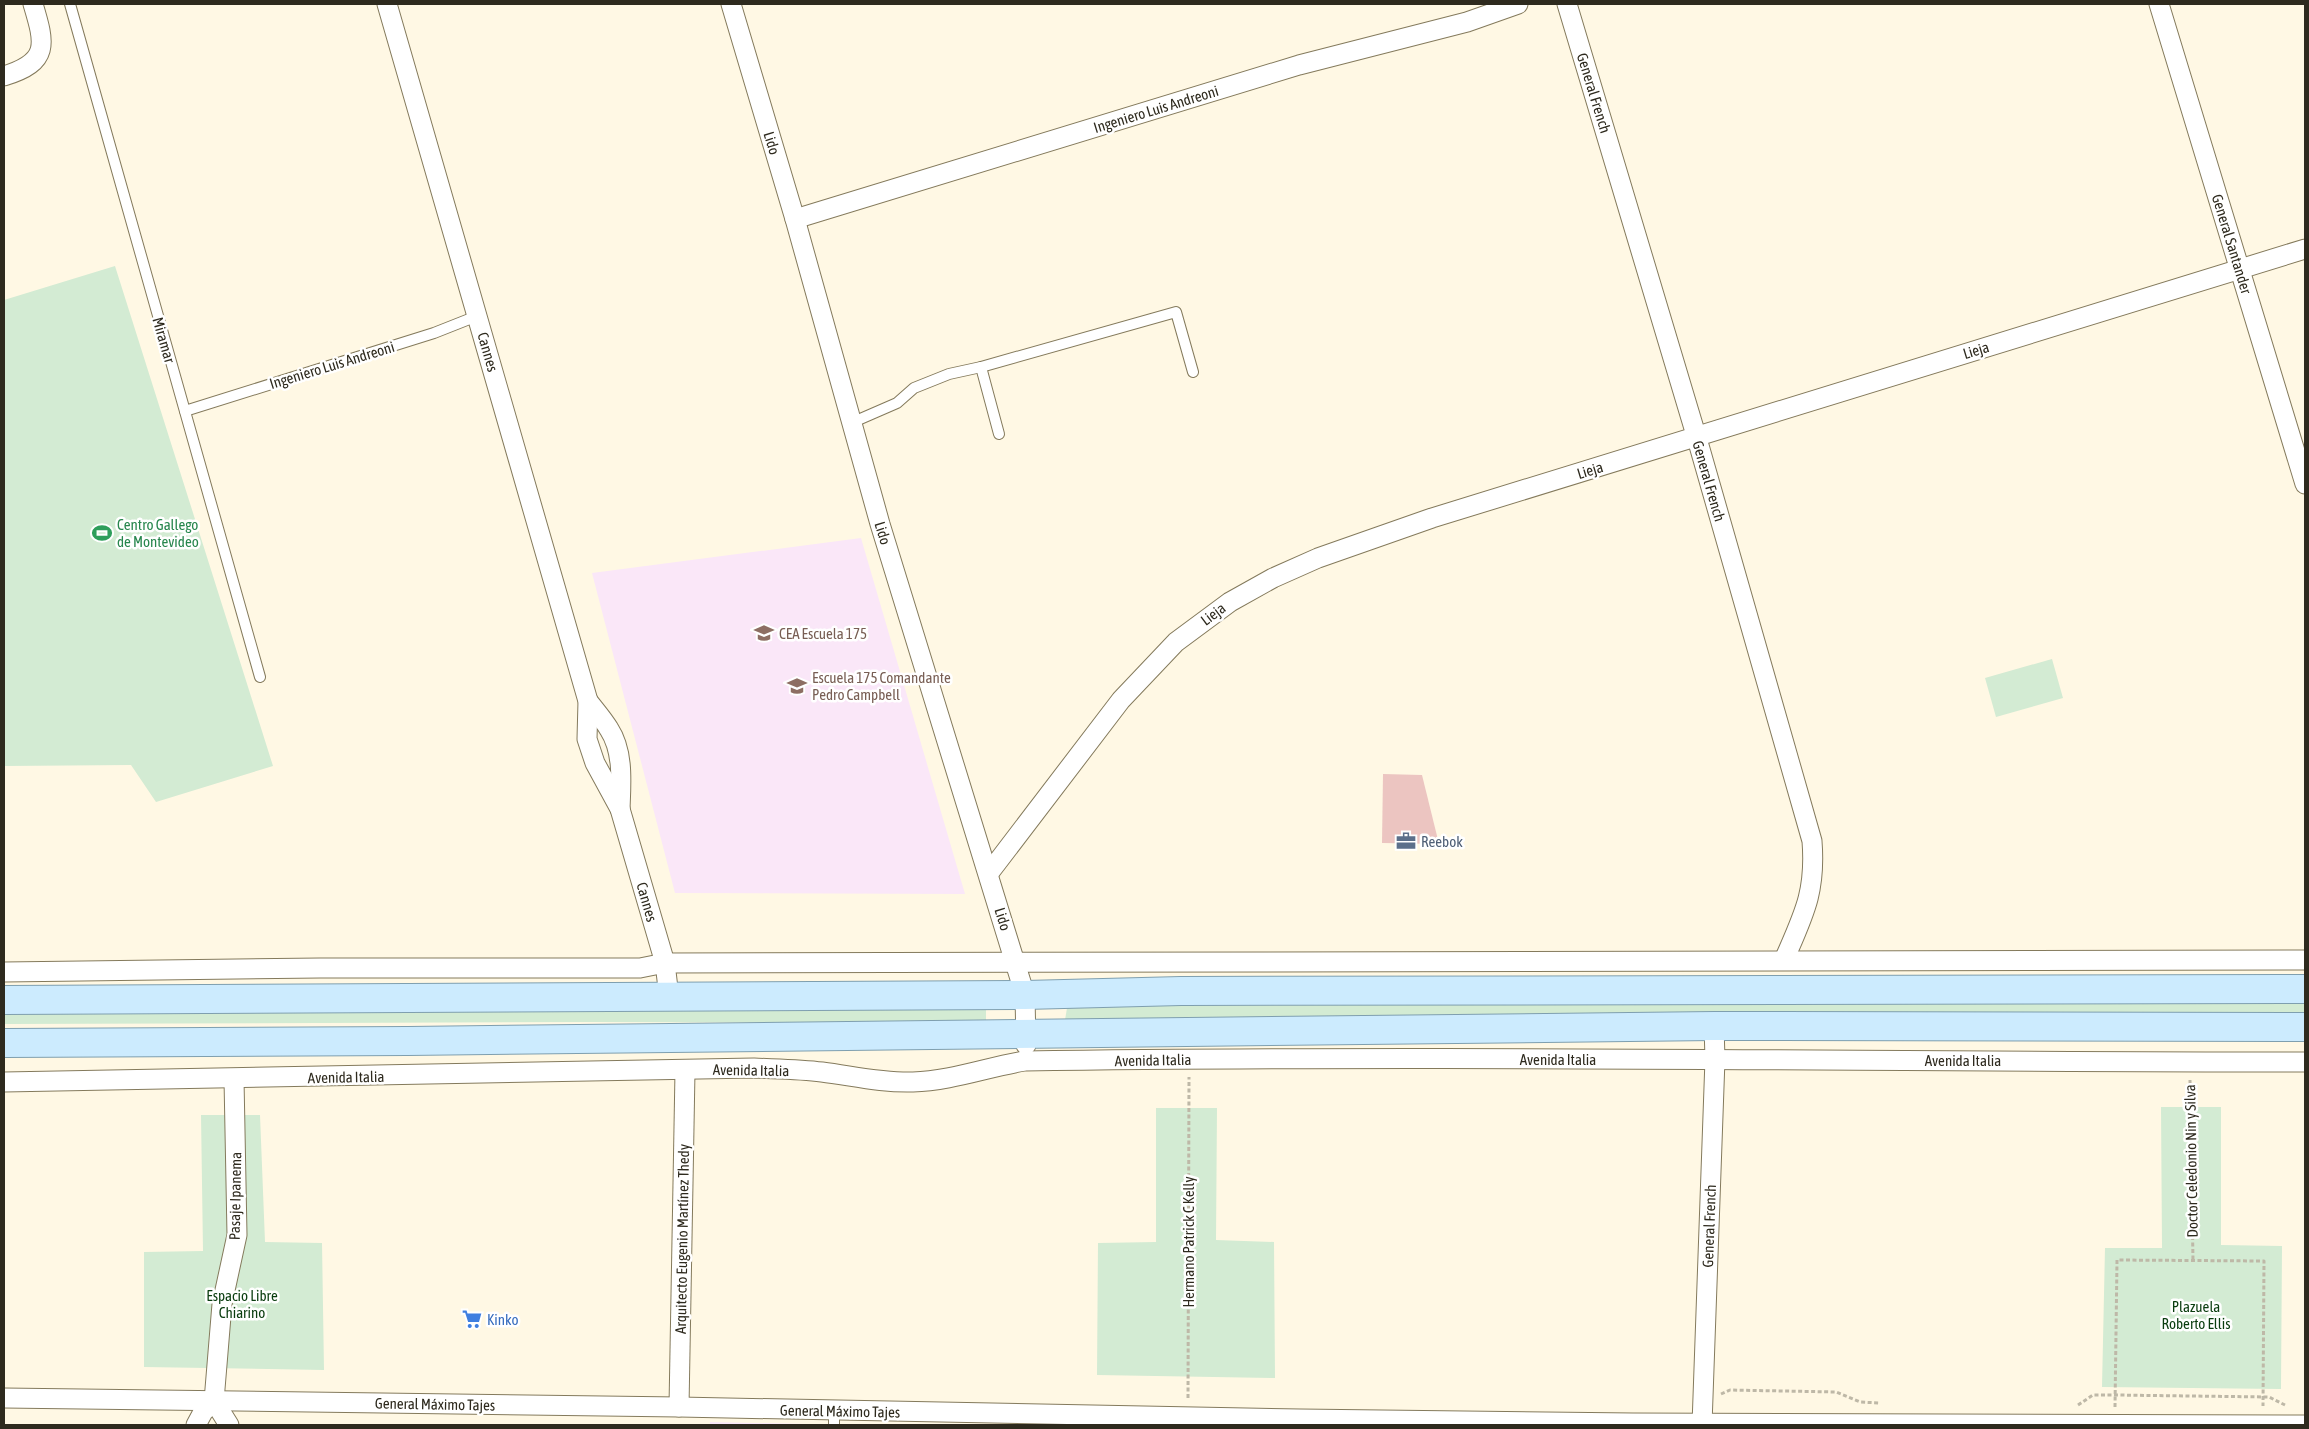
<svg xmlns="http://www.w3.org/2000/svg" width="2309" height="1429" font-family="'Asap Condensed',sans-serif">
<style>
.education{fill:#fae7f8}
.green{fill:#d3ebd3}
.building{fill:#ecc5c1}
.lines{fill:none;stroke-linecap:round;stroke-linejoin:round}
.service-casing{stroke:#847a5c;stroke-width:12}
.minor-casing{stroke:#847a5c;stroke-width:21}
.primary-casing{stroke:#7f9faf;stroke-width:30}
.path{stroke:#beb8a7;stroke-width:3;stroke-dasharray:4 2.5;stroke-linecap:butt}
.service{stroke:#fff;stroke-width:10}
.minor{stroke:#fff;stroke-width:19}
.primary{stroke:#ccebfe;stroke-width:28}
.labels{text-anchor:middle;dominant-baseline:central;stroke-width:5;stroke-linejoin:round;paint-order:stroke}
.street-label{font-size:15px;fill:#2e2a1e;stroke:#fff}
.leisure-label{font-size:15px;fill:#27864d;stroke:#fff;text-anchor:start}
.education-label{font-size:15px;fill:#785e54;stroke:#fff;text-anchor:start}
.service-label{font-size:15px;fill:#4e5e75;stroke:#fff;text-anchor:start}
.park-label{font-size:15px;fill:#0a3d0f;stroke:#fff}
.shop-label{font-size:15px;fill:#366cbe;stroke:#fff;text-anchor:start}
</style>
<rect width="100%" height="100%" fill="#fff8e4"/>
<g class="education">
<path d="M861,538L965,894L675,893L592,573Z"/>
<path d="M710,1422L852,1425H710Z"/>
</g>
<g class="green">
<path d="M115,266L273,766L156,802L131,765L4,766V300Z"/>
<path d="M2052,659L2063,698L1996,717L1985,678Z"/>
<path d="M2305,1002V1018L1065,1020L1067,1008L1070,1006Z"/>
<path d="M986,1007V1020L966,1023L593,1022L4,1024V1008Z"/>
<path d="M2161,1107H2221V1245L2282,1246L2281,1389L2102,1387L2105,1248H2162Z"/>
<path d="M1156,1108H1217L1216,1240L1274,1242L1275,1378L1097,1375L1098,1243L1156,1242Z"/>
<path d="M201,1115H260L265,1242L322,1243L324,1370L144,1367V1252L203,1251Z"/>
</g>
<path class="building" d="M1383,774L1422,775L1439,844L1382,843Z"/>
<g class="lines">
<defs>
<g id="service">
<path d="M70,4L260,677"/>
<path d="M981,367L999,434"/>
<path d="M185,411L434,333L477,316"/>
<path d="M851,423L897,403L914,388L949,374L981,367L1176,312L1193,372"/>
<path d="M834,1425V1411"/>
</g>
<g id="minor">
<path d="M387,4L588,701L587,739L595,763L620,809L665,963L669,997"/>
<path d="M731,4L795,219L880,524L1025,995L1026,1045"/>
<path d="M1567,4L1696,435L1812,841C1816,892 1804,914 1784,960"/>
<path d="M2159,4L2305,484"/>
<path d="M4,76C50,62 45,44 33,4"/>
<path d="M795,219L1299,65L1467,22L1518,4"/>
<path d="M588,701C595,710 603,719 609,729C624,752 621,783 620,809"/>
<path d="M989,873L1121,700L1176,642L1230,602L1273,578L1318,558L1432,518L2305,249"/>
<path d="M4,972L320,968H640L665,963L2305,960"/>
<path d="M4,1082L754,1068C776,1069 800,1069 822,1072C853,1076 882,1083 913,1082C951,1081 988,1067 1025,1061C1452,1055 1879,1062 2305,1062"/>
<path d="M4,1398L679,1407L1300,1419L1633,1423L2305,1425"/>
<path d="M214,1401L222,1304L237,1235L234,1079"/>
<path d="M214,1401L229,1425"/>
<path d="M679,1407L685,1071"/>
<path d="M196,1425L203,1412L214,1401"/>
<path d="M1702,1425L1715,1059L1714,1026"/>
</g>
<g id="primary">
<path d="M4,1000L1025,995L1181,991L2305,989"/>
<path d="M4,1043L408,1041L1714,1026L2305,1027"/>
</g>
</defs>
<use href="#service" class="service-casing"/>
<use href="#minor" class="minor-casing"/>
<use href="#primary" class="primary-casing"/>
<g class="path">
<path d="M2190,1080L2193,1261"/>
<path d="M1721,1394L1730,1390L1836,1392L1860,1402L1880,1403"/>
<path d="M1188,1398L1189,1077"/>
<path d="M2078,1405L2093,1395H2115L2269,1397L2285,1405"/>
<path d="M2115,1407L2117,1260L2264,1261L2263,1406"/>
</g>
<use href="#service" class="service"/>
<use href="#minor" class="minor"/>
<use href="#primary" class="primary"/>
</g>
<defs>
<symbol id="stadium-bare" viewBox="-9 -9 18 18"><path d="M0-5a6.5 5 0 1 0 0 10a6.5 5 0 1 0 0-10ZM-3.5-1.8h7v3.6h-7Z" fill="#2e9e5b" stroke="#fff" stroke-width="2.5" paint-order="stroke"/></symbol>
<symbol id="school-bare" viewBox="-9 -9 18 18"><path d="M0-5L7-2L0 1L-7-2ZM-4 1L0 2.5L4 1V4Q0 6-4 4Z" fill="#8d6e63" stroke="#fff" stroke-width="2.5" paint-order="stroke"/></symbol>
<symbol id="office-bare" viewBox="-9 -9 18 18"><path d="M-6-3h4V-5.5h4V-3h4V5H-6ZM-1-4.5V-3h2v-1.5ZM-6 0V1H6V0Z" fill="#5c6f8a" stroke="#fff" stroke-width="2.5" paint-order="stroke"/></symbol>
<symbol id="supermarket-bare" viewBox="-9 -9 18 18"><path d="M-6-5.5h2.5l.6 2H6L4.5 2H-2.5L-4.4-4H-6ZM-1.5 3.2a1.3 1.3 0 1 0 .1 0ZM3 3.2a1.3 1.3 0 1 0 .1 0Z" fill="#3f7fe0" stroke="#fff" stroke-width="2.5" paint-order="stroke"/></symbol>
</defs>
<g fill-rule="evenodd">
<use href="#stadium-bare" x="88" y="519" width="28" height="28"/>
<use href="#school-bare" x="750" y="619" width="28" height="28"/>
<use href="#school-bare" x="783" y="672" width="28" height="28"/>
<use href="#office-bare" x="1392" y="827" width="28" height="28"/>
<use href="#supermarket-bare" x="458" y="1305" width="28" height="28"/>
</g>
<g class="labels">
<g class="street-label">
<text transform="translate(1594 93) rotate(73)">General French</text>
<text transform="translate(1156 109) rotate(-17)">Ingeniero Luis Andreoni</text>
<text transform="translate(772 143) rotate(73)">Lido</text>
<text transform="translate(2232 244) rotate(73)">General Santander</text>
<text transform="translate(164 340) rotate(74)">Miramar</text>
<text transform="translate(1976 350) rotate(-17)">Lieja</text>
<text transform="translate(488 352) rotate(74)">Cannes</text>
<text transform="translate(332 365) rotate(-17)">Ingeniero Luis Andreoni</text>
<text transform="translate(1590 470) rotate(-17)">Lieja</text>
<text transform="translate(1709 481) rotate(74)">General French</text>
<text transform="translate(883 533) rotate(73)">Lido</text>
<text transform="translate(1213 614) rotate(-37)">Lieja</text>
<text transform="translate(647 902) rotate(74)">Cannes</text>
<text transform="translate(1003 919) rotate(73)">Lido</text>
<text x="1558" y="1059">Avenida Italia</text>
<text transform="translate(1153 1060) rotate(-1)">Avenida Italia</text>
<text x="1963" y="1060">Avenida Italia</text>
<text transform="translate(751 1070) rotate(1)">Avenida Italia</text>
<text transform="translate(346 1077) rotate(-1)">Avenida Italia</text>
<text transform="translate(2191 1161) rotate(-91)">Doctor Celedonio Nin y Silva</text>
<text transform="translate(235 1196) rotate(-89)">Pasaje Ipanema</text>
<text transform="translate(1709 1226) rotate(-88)">General French</text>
<text transform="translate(682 1239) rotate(-89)">Arquitecto Eugenio Martínez Thedy</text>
<text transform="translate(1188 1242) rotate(-90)">Hermano Patrick C Kelly</text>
<text transform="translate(435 1404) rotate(1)">General Máximo Tajes</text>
<text transform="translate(840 1411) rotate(1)">General Máximo Tajes</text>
</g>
<g class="leisure-label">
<text x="117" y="524">Centro Gallego<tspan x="117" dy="17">de Montevideo</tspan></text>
</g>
<g class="education-label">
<text x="779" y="633">CEA Escuela 175</text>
<text x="812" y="677">Escuela 175 Comandante<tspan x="812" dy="17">Pedro Campbell</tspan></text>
</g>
<g class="service-label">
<text x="1421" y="841">Reebok</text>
</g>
<g class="park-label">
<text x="242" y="1295">Espacio Libre<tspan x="242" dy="17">Chiarino</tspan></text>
<text x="2196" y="1306">Plazuela<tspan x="2196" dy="17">Roberto Ellis</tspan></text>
</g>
<g class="shop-label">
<text x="487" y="1319">Kinko</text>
</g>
</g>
<rect width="2309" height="1429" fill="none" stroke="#2e2a1e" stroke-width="10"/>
</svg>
